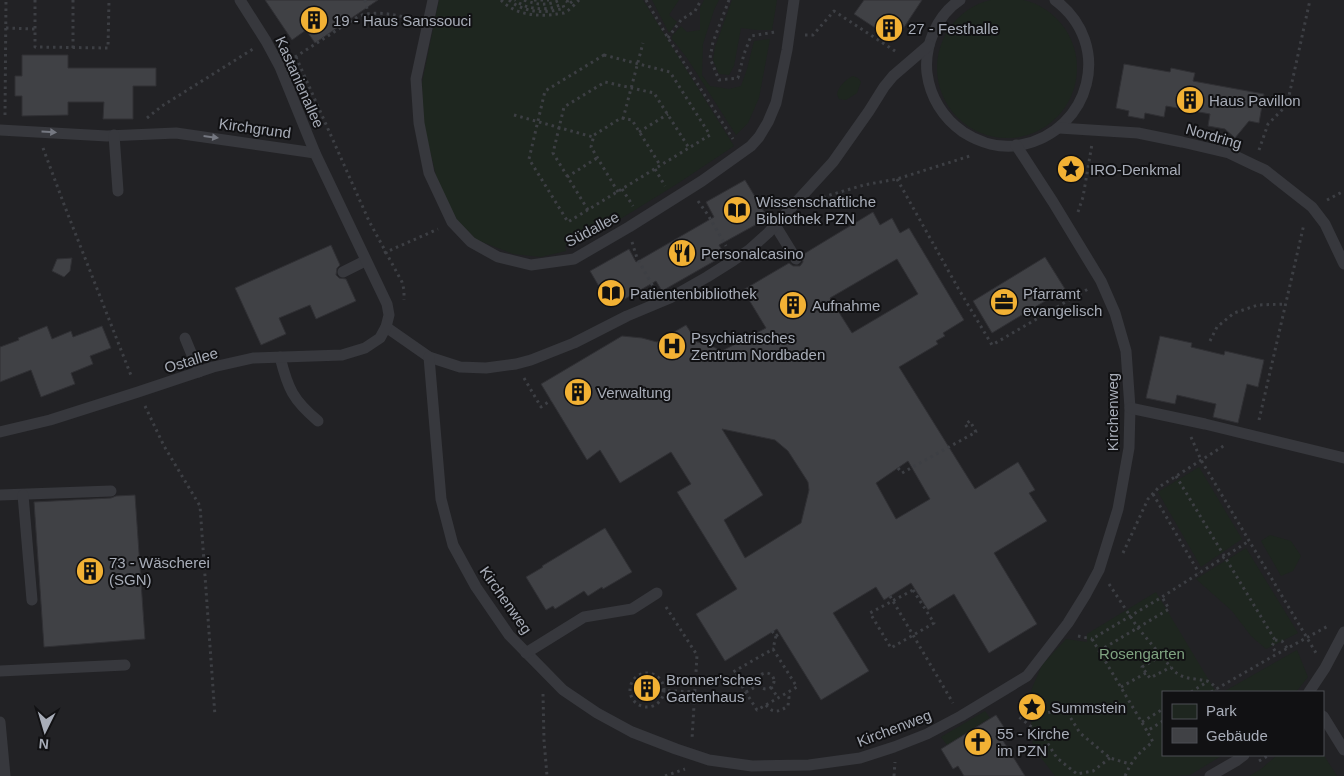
<svg xmlns="http://www.w3.org/2000/svg" width="1344" height="776" font-family="Helvetica,sans-serif">
<style>
.built{fill:#222225;fill-rule:evenodd}
.green{fill:#1e261f}
.building{fill:#404145;stroke:#303034;fill-rule:evenodd}
.lines{fill:none;stroke-linecap:round;stroke-linejoin:round}
.path{stroke:#3d3f44;stroke-width:3;stroke-dasharray:2.5 4;stroke-linecap:butt}
.lane{stroke:#37383d;stroke-width:11}
.oneway{fill:#757881}
.labels{text-anchor:middle;dominant-baseline:central;stroke-width:4;stroke-linejoin:round;paint-order:stroke}
.poi-label{font-size:15px;fill:#a8adb8;stroke:#111113;text-anchor:start}
.street-label{font-size:15px;fill:#a8adb8;stroke:#111113}
.park-label{font-size:15px;fill:#7fa381;stroke:#111113}
</style>
<rect width="100%" height="100%" fill="#161618"/>
<path class="built" d="M0,0H1344V776H0ZM1163,692H1323V755H1163Z"/>
<g class="green">
<circle cx="1007" cy="68" r="70"/>
<path d="M439,0H643L734,146L677,184L622,218L565,246L566,251L541,257L513,254L477,240L457,220L439,187L424,127L422,83Z"/>
<path d="M652,0H679L669,15L677,22L669,33Z"/>
<path d="M704,0H719L714,10L703,44L702,75L710,86L729,89L741,86L747,69L754,41L770,39L759,98L748,123L736,135L687,58L672,39V36L681,26L687,32L700,30V8Z"/>
<path d="M732,0H777L772,30H757L741,28L734,66L729,75L719,74L713,60L715,47Z"/>
<path d="M853,76L858,78L861,82L857,93L846,100L839,99L837,94C839,86 845,80 853,76Z"/>
<path d="M1199,467L1242,539L1201,567L1158,492Z"/>
<path d="M1270,535L1291,541L1301,556L1293,571L1281,576L1261,541Z"/>
<path d="M1246,548L1298,633L1266,649L1251,636L1232,611L1196,579Z"/>
<path d="M1156,592L1216,692H1163V755H1223L1190,775L1171,776H1055L1033,747L1030,703L1032,688L1042,665L1066,639L1087,642V634Z"/>
<path d="M1297,650L1308,677L1296,692H1223Z"/>
<path d="M985,711L990,718L947,745L941,737Z"/>
<path d="M1323,754L1337,776H1249L1261,769L1277,755Z"/>
</g>
<g class="building">
<path d="M265,0H378L315,43L306,30L292,40Z"/>
<path d="M864,0H922L895,41L854,14Z"/>
<path d="M22,55H68V68H156V86H133V119H103L104,102H68V115L22,116V96H15V76H22Z"/>
<path d="M1124,64L1170,72L1171,68L1195,73L1193,81L1264,94L1259,123L1249,121L1235,138L1225,129L1208,126L1210,114L1166,106L1164,117L1145,113L1144,119L1128,116L1129,111L1116,108Z"/>
<path d="M745,180L768,218L719,245L725,255L662,291L656,281L611,307L590,271L629,249L636,262L714,217L706,202Z"/>
<path d="M873,212L880,225L892,218L900,233L909,228L964,320L943,333L945,336L936,341L938,344L899,367L975,489L1018,462L1035,490L1029,493L1047,521L994,553L1037,624L989,653L954,594L928,610L911,583L884,600L876,587L833,613L869,671L821,700L777,629L725,661L696,614L737,589L677,492L691,484L671,452L620,483L600,450L587,460L541,384L622,336L642,338L657,342L686,325L697,342L707,344L722,351L766,328L743,290L789,263L793,266H800L803,262L802,255ZM897,259L918,294L852,333L830,298ZM722,429L775,440L788,451L808,482L809,490L801,523L745,558L724,520L763,495ZM908,461L930,499L896,519L876,483Z"/>
<path d="M331,245L340,265L337,268L336,275L339,278L346,279L356,301L316,319L310,305L279,318L286,334L261,345L235,288Z"/>
<path d="M1045,257L1065,289L992,333L973,301Z"/>
<path d="M72,258L70,271L64,277L52,271L57,259Z"/>
<path d="M47,326L52,339L71,331L73,337L102,326L111,348L90,356L93,364L71,373L75,384L41,397L31,370L0,382V347L19,340L18,338Z"/>
<path d="M1160,336L1192,343L1191,347L1224,355L1225,351L1264,360L1258,387L1247,384L1238,423L1213,417L1216,404L1177,395L1175,404L1146,398Z"/>
<path d="M135,495L145,639L44,647L34,502L111,498L116,496Z"/>
<path d="M605,528L632,572L603,589L602,587L588,596L584,591L555,609L553,606L546,610L526,577L543,567L542,566Z"/>
<path d="M996,715L1009,735L1002,739L1025,776H964L958,766L953,769L941,749Z"/>
</g>
<g class="lines">
<g class="path">
<path d="M35,0V47L108,48L109,0"/>
<path d="M365,0L368,13"/>
<path d="M501,0C515,15 537,17 557,14C557,14 564,13 564,13C569,11 575,4 579,0"/>
<path d="M509,0C524,13 546,14 564,8L563,5C559,5 555,7 551,8C539,10 524,8 515,0"/>
<path d="M524,0C537,5 547,6 560,0"/>
<path d="M534,0H549"/>
<path d="M568,0L567,2L569,4L574,0"/>
<path d="M646,0L668,38L733,139"/>
<path d="M729,0L713,42L710,58L719,80L738,78L744,54L751,36L775,32"/>
<path d="M6,28L35,29"/>
<path d="M805,35H813L834,11L898,53"/>
<path d="M668,38L681,20L695,11L701,0"/>
<path d="M73,48V0"/>
<path d="M604,55L670,72L710,135L568,222L529,159L545,91Z"/>
<path d="M295,57L359,16C377,10 395,15 413,19"/>
<path d="M296,57L369,221L402,282L404,290V300"/>
<path d="M5,115L6,0"/>
<path d="M514,115L593,137"/>
<path d="M147,118L162,106L253,49"/>
<path d="M623,119L643,43"/>
<path d="M639,132L668,114"/>
<path d="M43,148L65,207L132,378"/>
<path d="M1259,150L1268,124L1287,105L1310,0"/>
<path d="M655,169L665,186"/>
<path d="M567,177L597,158"/>
<path d="M897,179L958,288L992,345L1088,289"/>
<path d="M622,189L633,206"/>
<path d="M618,192L591,147L594,135L621,118L632,120L660,165"/>
<path d="M823,197L864,185L897,179L973,155"/>
<path d="M1327,200L1344,191"/>
<path d="M698,201L708,215L726,246"/>
<path d="M588,210L553,153L564,107L605,82L654,93L689,148"/>
<path d="M1078,212L1083,197L1092,144"/>
<path d="M632,242L637,258L654,288"/>
<path d="M384,253L438,229"/>
<path d="M1210,341L1217,327L1234,313L1258,305L1286,304"/>
<path d="M524,378L541,407L551,400"/>
<path d="M145,406L164,446L200,506L215,716"/>
<path d="M1259,420L1304,224"/>
<path d="M1191,437L1201,460L1316,653"/>
<path d="M898,468L902,473L976,432L970,421L965,424L969,430"/>
<path d="M1176,476L1275,640L1272,646L1277,654"/>
<path d="M1153,494L1199,573"/>
<path d="M1123,553L1148,499L1159,487L1225,445"/>
<path d="M1109,584L1138,628L1174,671C1184,680 1195,678 1207,681C1211,682 1214,686 1217,689"/>
<path d="M913,590L934,623L891,648L870,613Z"/>
<path d="M890,596L953,703"/>
<path d="M666,607L697,655L692,739"/>
<path d="M772,631L776,636L773,649"/>
<path d="M776,636L780,633"/>
<path d="M1078,636L1092,639"/>
<path d="M1275,640L1282,641L1287,648"/>
<path d="M773,649L797,687L757,710L733,672Z"/>
<path d="M1099,651L1169,609L1162,597"/>
<path d="M1161,656L1142,667L1150,678L1171,667"/>
<circle cx="766" cy="681" r="8"/>
<circle cx="647" cy="690" r="17"/>
<path d="M771,687L778,698"/>
<path d="M1121,687L1146,673"/>
<path d="M655,690L696,692"/>
<path d="M746,692L759,685"/>
<path d="M1191,692L1207,682"/>
<path d="M1211,692L1277,654L1328,626"/>
<path d="M543,694L544,740L547,776"/>
<path d="M766,705C773,714 779,712 788,706L789,697L787,693"/>
<path d="M1163,721L1147,731L1092,639L1162,597L1249,541"/>
<path d="M1142,722L1163,709"/>
<path d="M1110,758L1093,771L1077,774L1057,758L1043,736L1019,717L1058,711L1067,712L1080,733L1110,758L1130,764"/>
<path d="M1259,761L1269,755"/>
<path d="M665,776L685,769"/>
<path d="M894,776L895,762"/>
<path d="M1125,776C1132,760 1139,752 1153,742L1147,731"/>
</g>
<g class="lane">
<path d="M433,0L416,79L419,123L429,173L452,222L471,242L498,257L531,265L574,259L629,227L702,181L751,146L759,137L768,122L776,103L787,50L794,0"/>
<path d="M960,0C937,15 924,46 927,73C930,97 943,118 963,132C980,143 1001,149 1021,145C1091,131 1114,44 1055,0"/>
<path d="M1059,128L1138,133L1182,142L1229,153L1254,165L1265,170L1312,207L1325,224L1344,264"/>
<path d="M0,130L107,136L176,133L315,153"/>
<path d="M114,135L118,191"/>
<path d="M775,225L796,259"/>
<path d="M343,272L365,261"/>
<path d="M386,327L429,357L460,367L486,368L516,364L531,360L574,343L627,316L670,298L707,277L734,260L749,250L768,233L833,162L869,111L884,87L893,76L929,45"/>
<path d="M185,338L199,372"/>
<path d="M280,357C288,389 293,400 318,421"/>
<path d="M429,357L441,499L453,545L476,587L509,635L563,690L597,713L632,732L676,749L709,760L752,766L809,765L860,758L894,747L927,734L961,716L1027,676L1068,623L1086,594L1099,570L1118,509L1129,448L1130,408L1126,351L1115,313L1101,281L1053,202L1016,145"/>
<path d="M1130,408L1205,424L1344,458"/>
<path d="M0,432L50,420L138,392L213,367L253,358L342,355L365,348L380,338L386,327L389,315L387,304L315,153L280,67L266,41L240,0"/>
<path d="M0,495L111,491"/>
<path d="M23,495L32,600"/>
<path d="M526,653L584,617L632,609L657,593"/>
<path d="M0,671L125,665"/>
<path d="M1309,692L1325,668L1344,632"/>
<path d="M1323,716L1344,750"/>
<path d="M0,722L5,776"/>
<path d="M1210,776L1236,761L1244,755"/>
</g>
</g>
<defs><path id="oneway-solid" d="M-6-.8H1V-3.2L6.5 0L1 3.2V.8H-6Z" transform="scale(1.25)"/></defs>
<g class="oneway">
<use href="#oneway-solid" transform="translate(49 132) rotate(3)"/>
<use href="#oneway-solid" transform="translate(211 137) rotate(7)"/>
</g>
<defs>
<symbol id="building-disc" viewBox="-11 -11 22 22"><circle r="9.5" fill="#f2b134" stroke="#111113"/><path d="M-4-6H4V6H1V3H-1V6H-4ZM-2.5-4.3h1.7v1.8h-1.7ZM.8-4.3h1.7v1.8H.8ZM-2.5-1h1.7V.8h-1.7ZM.8-1h1.7V.8H.8Z" fill="#111"/></symbol>
<symbol id="sight-disc" viewBox="-11 -11 22 22"><circle r="9.5" fill="#f2b134" stroke="#111113"/><path d="M0-6L1.8-2.2L6-1.7L2.9 1.2L3.7 5.4L0 3.3L-3.7 5.4L-2.9 1.2L-6-1.7L-1.8-2.2Z" fill="#111"/></symbol>
<symbol id="library-disc" viewBox="-11 -11 22 22"><circle r="9.5" fill="#f2b134" stroke="#111113"/><path d="M-6-4Q-3-5.5-.7-3.5V5Q-3 3-6 4ZM6-4Q3-5.5 .7-3.5V5Q3 3 6 4Z" fill="#111"/></symbol>
<symbol id="restaurant-disc" viewBox="-11 -11 22 22"><circle r="9.5" fill="#f2b134" stroke="#111113"/><path d="M-5-6h1v4h1v-4h1v4h1v-4h1v5L-1.5 .5V6h-2V.5L-5-1ZM5-6V6H3V1.5H1.5Q1.5-4 5-6Z" fill="#111"/></symbol>
<symbol id="office-disc" viewBox="-11 -11 22 22"><circle r="9.5" fill="#f2b134" stroke="#111113"/><path d="M-6-3h4V-5.5h4V-3h4V5H-6ZM-1-4.5V-3h2v-1.5ZM-6 0V1H6V0Z" fill="#111"/></symbol>
<symbol id="hospital-disc" viewBox="-11 -11 22 22"><circle r="9.5" fill="#f2b134" stroke="#111113"/><path d="M-5-5h3v3.5h4V-5h3V5h-3V1.5h-4V5h-3Z" fill="#111"/></symbol>
<symbol id="church-disc" viewBox="-11 -11 22 22"><circle r="9.5" fill="#f2b134" stroke="#111113"/><path d="M-1.2-6h2.4v3.5h3.3v2.4h-3.3V6h-2.4V-.1h-3.3v-2.4h3.3Z" fill="#111"/></symbol>
</defs>
<g fill-rule="evenodd">
<use href="#building-disc" x="298" y="4" width="32" height="32"/>
<use href="#building-disc" x="873" y="12" width="32" height="32"/>
<use href="#building-disc" x="1174" y="84" width="32" height="32"/>
<use href="#sight-disc" x="1055" y="153" width="32" height="32"/>
<use href="#library-disc" x="721" y="194" width="32" height="32"/>
<use href="#restaurant-disc" x="666" y="237" width="32" height="32"/>
<use href="#library-disc" x="595" y="277" width="32" height="32"/>
<use href="#office-disc" x="988" y="286" width="32" height="32"/>
<use href="#building-disc" x="777" y="289" width="32" height="32"/>
<use href="#hospital-disc" x="656" y="330" width="32" height="32"/>
<use href="#building-disc" x="562" y="376" width="32" height="32"/>
<use href="#building-disc" x="74" y="555" width="32" height="32"/>
<use href="#building-disc" x="631" y="672" width="32" height="32"/>
<use href="#sight-disc" x="1016" y="691" width="32" height="32"/>
<use href="#church-disc" x="962" y="726" width="32" height="32"/>
</g>
<g class="labels">
<g class="poi-label">
<text x="333" y="20">19 - Haus Sanssouci</text>
<text x="908" y="28">27 - Festhalle</text>
<text x="1209" y="100">Haus Pavillon</text>
<text x="1090" y="169">IRO-Denkmal</text>
<text x="756" y="201">Wissenschaftliche<tspan x="756" dy="17">Bibliothek PZN</tspan></text>
<text x="701" y="253">Personalcasino</text>
<text x="630" y="293">Patientenbibliothek</text>
<text x="1023" y="293">Pfarramt<tspan x="1023" dy="17">evangelisch</tspan></text>
<text x="812" y="305">Aufnahme</text>
<text x="691" y="337">Psychiatrisches<tspan x="691" dy="17">Zentrum Nordbaden</tspan></text>
<text x="597" y="392">Verwaltung</text>
<text x="109" y="562">73 - Wäscherei<tspan x="109" dy="17">(SGN)</tspan></text>
<text x="666" y="679">Bronner'sches<tspan x="666" dy="17">Gartenhaus</tspan></text>
<text x="1051" y="707">Summstein</text>
<text x="997" y="733">55 - Kirche<tspan x="997" dy="17">im PZN</tspan></text>
</g>
<g class="street-label">
<text transform="translate(300 82) rotate(66)">Kastanienallee</text>
<text transform="translate(255 128) rotate(8)">Kirchgrund</text>
<text transform="translate(1214 136) rotate(16)">Nordring</text>
<text transform="translate(592 229) rotate(-28)">Südallee</text>
<text transform="translate(191 360) rotate(-17)">Ostallee</text>
<text transform="translate(1112 412) rotate(-90)">Kirchenweg</text>
<text transform="translate(506 600) rotate(55)">Kirchenweg</text>
<text transform="translate(894 728) rotate(-21)">Kirchenweg</text>
</g>
<g class="park-label">
<text x="1142" y="653">Rosengarten</text>
</g>
</g>
<rect x="1162" y="691" width="162" height="65" fill="#111113" stroke="#4d4f55"/>
<rect x="1172" y="704" width="25" height="15" fill="#1e261f" stroke="#4d4f55"/>
<text x="1206" y="716" font-size="15" fill="#a8adb8">Park</text>
<rect x="1172" y="728" width="25" height="15" fill="#404145" stroke="#4d4f55"/>
<text x="1206" y="741" font-size="15" fill="#a8adb8">Gebäude</text>
<g transform="translate(45 731) rotate(185)" stroke="#111113" stroke-width="4" paint-order="stroke">
<path d="M0-4L9 19L0 12L-9 19Z" fill="#a8adb8"/>
<text y="-8" font-size="14" font-weight="bold" text-anchor="middle" fill="#a8adb8">N</text>
</g>
</svg>
